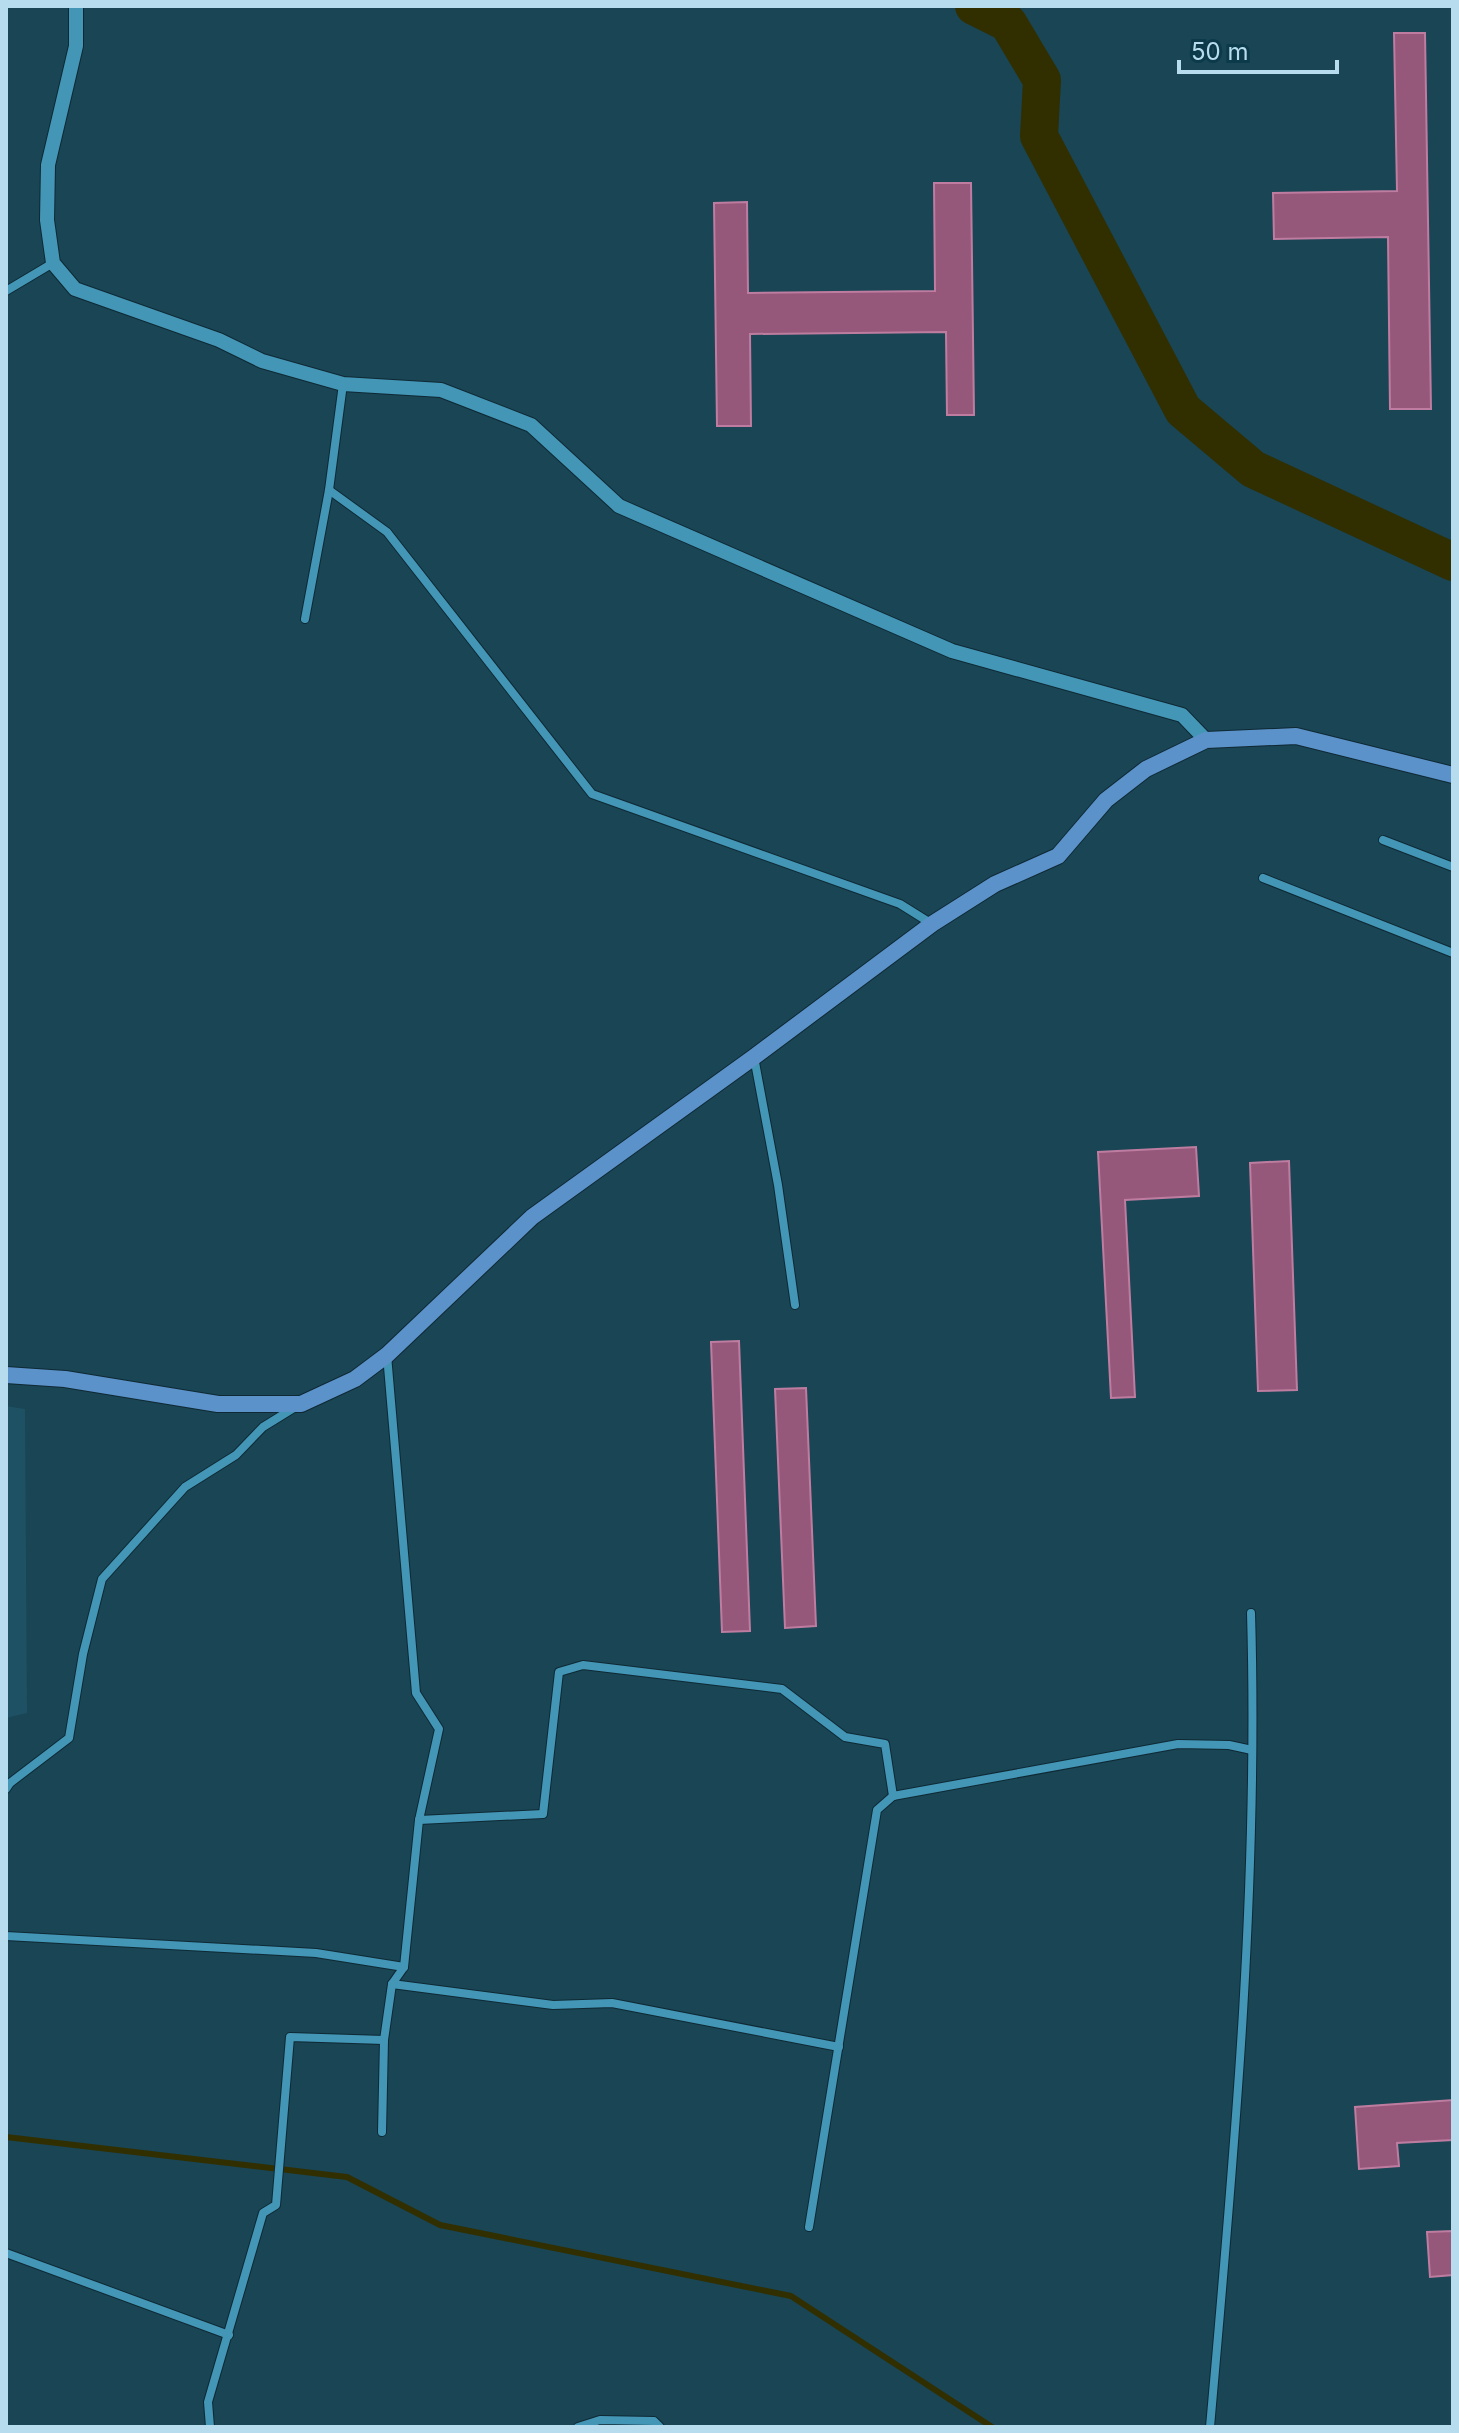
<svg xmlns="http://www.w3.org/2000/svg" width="1459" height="2433" font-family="Inter,sans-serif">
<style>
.built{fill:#1f5164}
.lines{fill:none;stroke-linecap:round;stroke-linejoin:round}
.stream{stroke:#312f00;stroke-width:6}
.river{stroke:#312f00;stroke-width:38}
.building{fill:#96587a;stroke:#be7da0;stroke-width:2}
.minor-casing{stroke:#0f2934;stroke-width:10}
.tertiary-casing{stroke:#0f2934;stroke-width:16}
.secondary-casing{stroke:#0f2934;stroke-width:18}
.minor{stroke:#4396b6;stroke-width:8}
.tertiary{stroke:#4396b6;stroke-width:14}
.secondary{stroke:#5b92c9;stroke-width:16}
</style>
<rect width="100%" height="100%" fill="#194555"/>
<path class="built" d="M6,1406L25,1409L27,1713L6,1718Z"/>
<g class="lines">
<path class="stream" d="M6,2137L347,2177L440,2225L791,2296L992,2427"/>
<path class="river" d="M974,6L1008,23L1042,80L1039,136L1183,410L1253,469L1453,562"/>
</g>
<g class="building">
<path d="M1394,33H1425L1431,409H1390L1388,237L1274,239L1273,193L1397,191Z"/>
<path d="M934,183H971L974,415H947L946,332L750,334L751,426H717L714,203L747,202L748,293L935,291Z"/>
<path d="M1196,1147L1199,1196L1125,1200L1135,1397L1111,1398L1098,1152Z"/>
<path d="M1289,1161L1297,1390L1258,1391L1250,1163Z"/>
<path d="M739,1341L750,1631L722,1632L711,1342Z"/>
<path d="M806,1388L816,1626L785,1628L775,1389Z"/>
<path d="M1453,2100V2140L1397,2143L1399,2166L1359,2169L1355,2107Z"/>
<path d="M1453,2231V2275L1430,2277L1427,2232Z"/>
</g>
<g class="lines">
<defs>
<g id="minor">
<path d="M6,291L53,263"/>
<path d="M329,490L387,532L592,794L900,904L932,924"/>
<path d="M305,619L329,490L343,384"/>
<path d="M1383,840L1453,867"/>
<path d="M1263,878L1453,953"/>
<path d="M754,1057L778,1185L795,1305"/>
<path d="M6,1789L10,1783L69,1738L83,1654L102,1579L185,1487L236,1455L263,1427L297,1406"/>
<path d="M419,1820L543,1814L559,1672L583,1665L782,1689L845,1737L885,1744L893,1796"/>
<path d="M6,1936L316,1953L404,1967"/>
<path d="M392,1984L553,2005L612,2003L839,2047"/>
<path d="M382,2132L384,2040L392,1984L404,1967L419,1820L439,1729L416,1693L387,1355"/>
<path d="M809,2227L877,1810L893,1796L1178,1744L1229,1745L1252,1750"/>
<path d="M6,2253L229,2335"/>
<path d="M210,2427L208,2402L263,2213L276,2205L290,2037L384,2040"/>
<path d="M578,2427L600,2420L654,2421L660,2427"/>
<path d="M1210,2427C1234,2156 1259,1885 1251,1613"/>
</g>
<path id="tertiary" d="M76,6V46L48,165L47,220L53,263L75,289L219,340L262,361L343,384L441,390L531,425L619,506L952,651L1182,715L1206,740"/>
<path id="secondary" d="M6,1375L65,1379L218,1404H301L355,1379L387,1355L532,1217L754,1057L932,924L995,884L1058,856L1106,800L1146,769L1206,740L1296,736L1453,775"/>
</defs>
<use href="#minor" class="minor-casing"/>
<use href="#tertiary" class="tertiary-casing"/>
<use href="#secondary" class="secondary-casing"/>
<use href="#minor" class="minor"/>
<use href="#tertiary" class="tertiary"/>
<use href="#secondary" class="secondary"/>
</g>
<rect width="1459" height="2433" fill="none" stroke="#b6dced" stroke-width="16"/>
<path d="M1179 60v12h158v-12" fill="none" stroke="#b6dced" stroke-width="4"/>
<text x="1191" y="60" font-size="24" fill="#b6dced" stroke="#0c3a4a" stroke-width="6" paint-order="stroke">50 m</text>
</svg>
